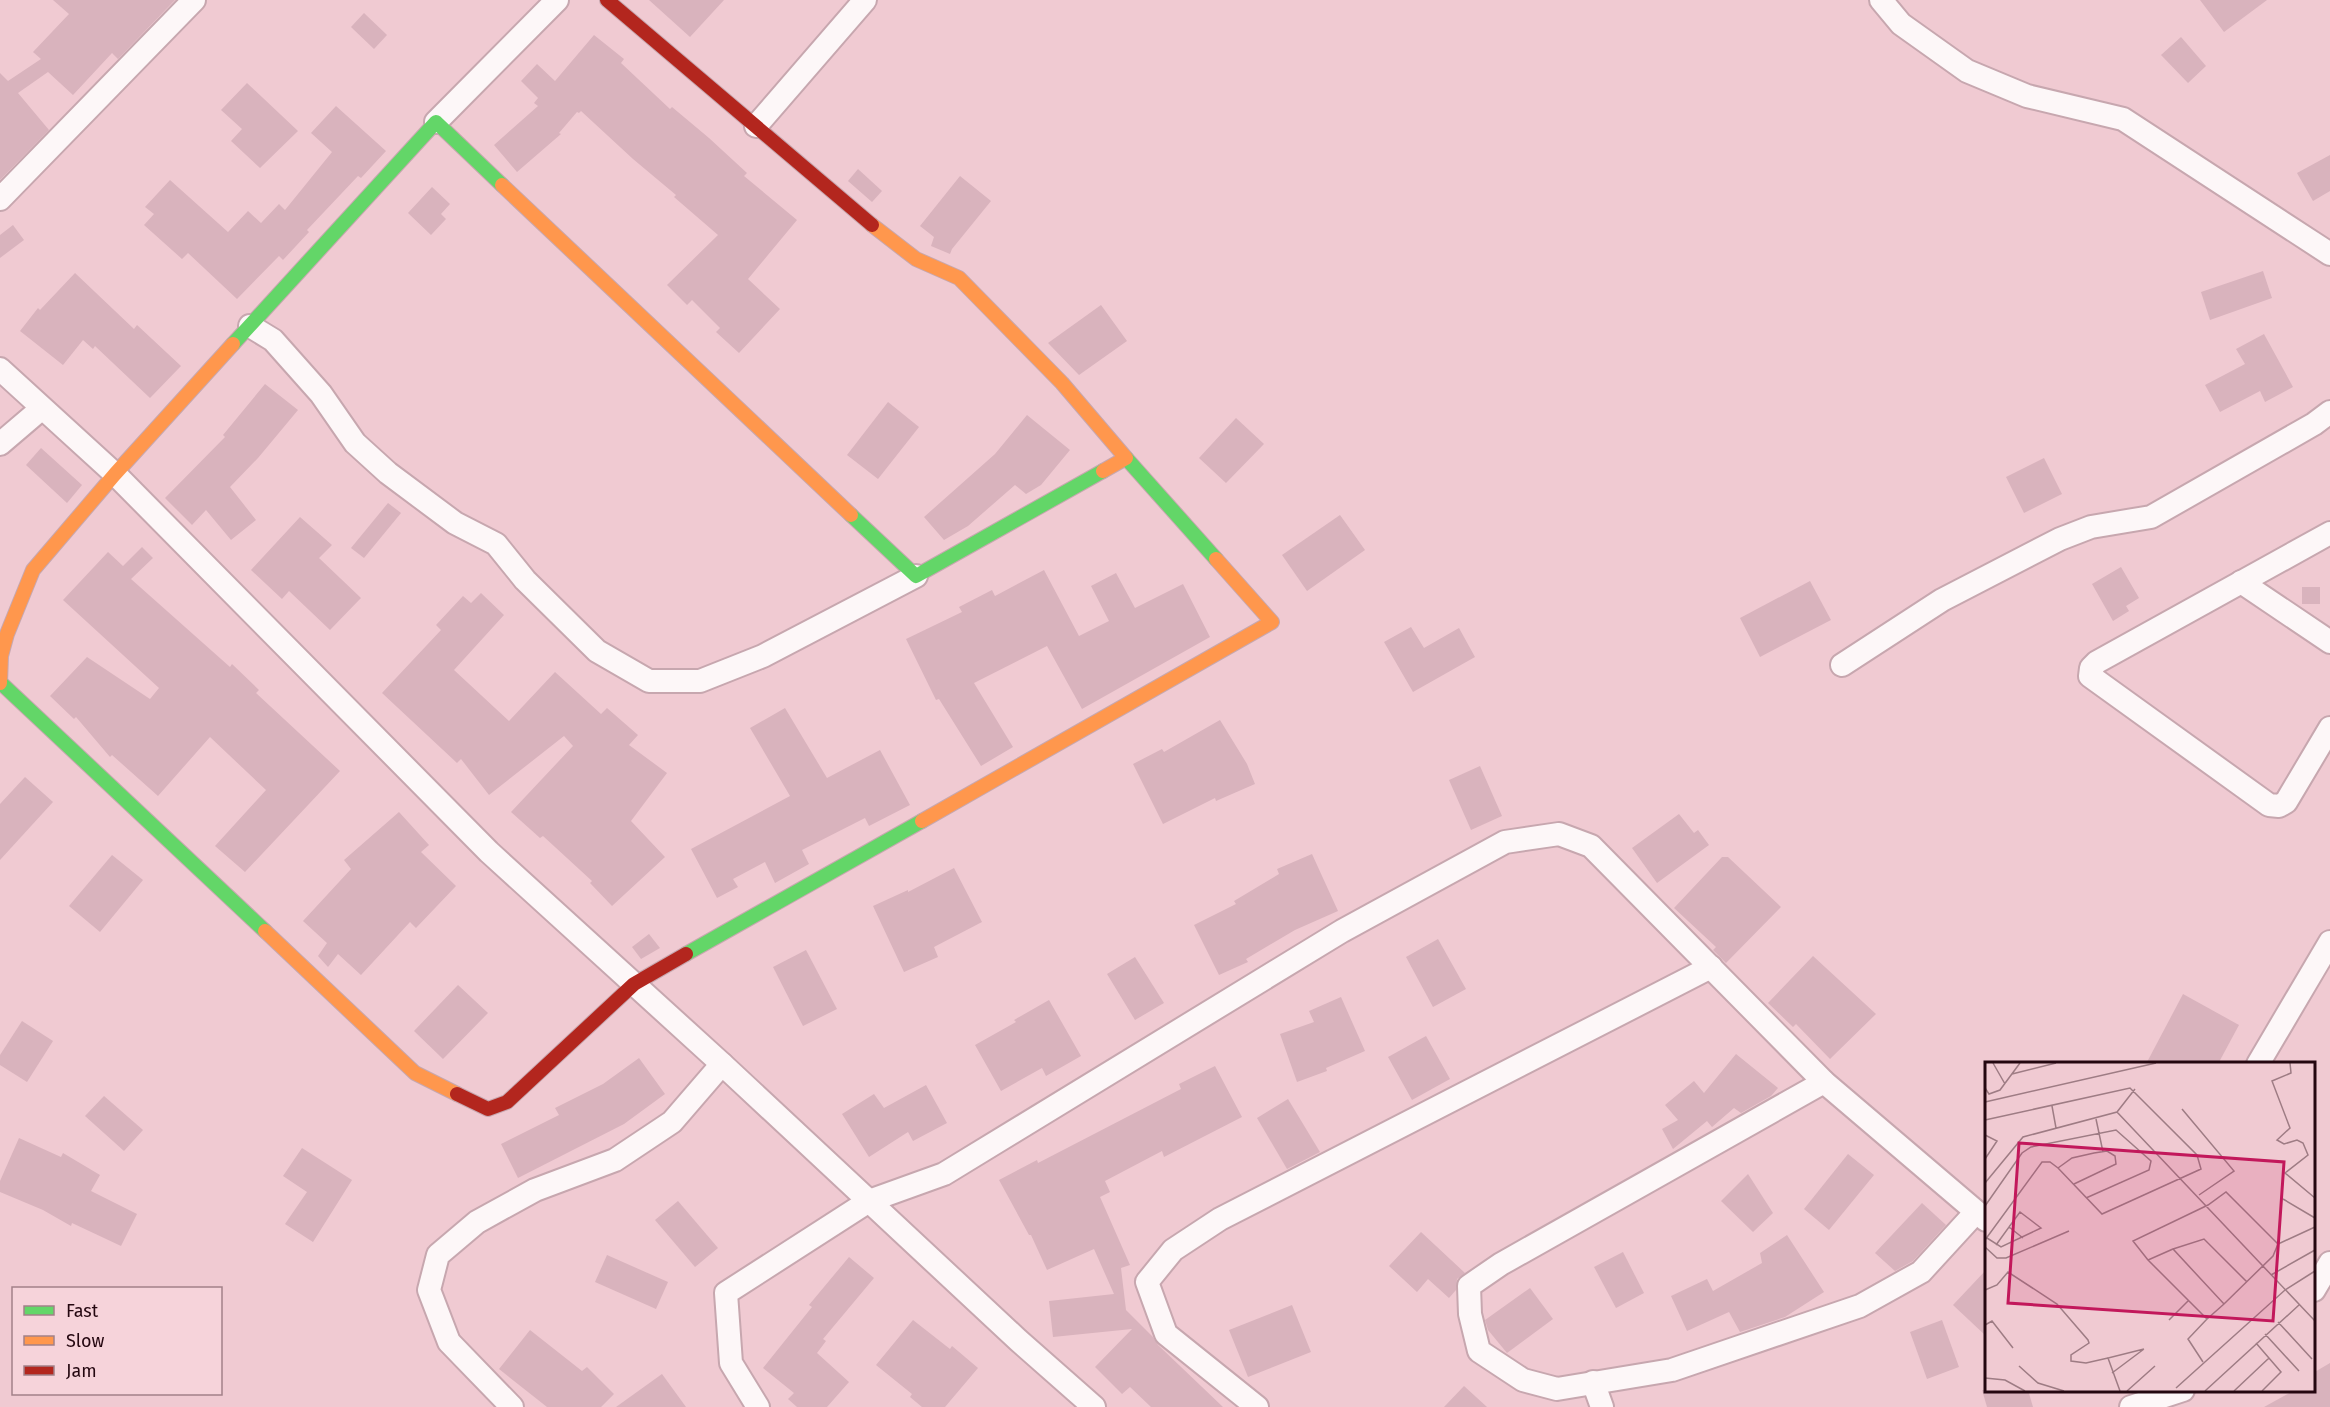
<svg xmlns="http://www.w3.org/2000/svg" width="2330" height="1407" font-family="'Fira Sans',sans-serif">
<style>
.building{fill:#d9b3bd}
.lines{fill:none;stroke-linecap:round;stroke-linejoin:round}
.street-casing{stroke:#c7a7af;stroke-width:26}
.fast-casing{stroke:#c7a7af;stroke-width:16}
.slow-casing{stroke:#c7a7af;stroke-width:16}
.jam-casing{stroke:#c7a7af;stroke-width:16}
.street{stroke:#fdf7f8;stroke-width:22}
.fast{stroke:#63d668;stroke-width:14}
.slow{stroke:#ff974d;stroke-width:14}
.jam{stroke:#b3261e;stroke-width:14}
.inset-road{fill:none;stroke:#9e7c84;stroke-width:1.5}
.view{fill:#c2185b;fill-opacity:0.15;stroke:#c2185b;stroke-width:3}
.inset-edge{fill:none;stroke:#240710;stroke-width:3}
</style>
<rect width="100%" height="100%" fill="#f0cad2"/>
<g class="building">
<path d="M53,0H175L118,59L112,53L73,95L48,72L18,93L49,130L0,180V73L8,81L41,59L33,52L69,14Z"/>
<path d="M649,0H724L690,37Z"/>
<path d="M2200,0H2267L2224,32Z"/>
<path d="M364,13L387,35L374,49L351,27Z"/>
<path d="M594,35L624,59L621,63L670,109L672,107L709,138L747,173L744,176L797,220L748,279L780,309L739,353L716,332L720,328L692,300L687,305L667,285L718,235L674,197L676,195L633,159L581,111L579,113L577,112L559,133L561,134L517,172L494,145L538,106L534,103L538,98L521,81L537,64L555,81Z"/>
<path d="M2181,37L2206,66L2188,83L2161,55Z"/>
<path d="M247,83L298,131L260,168L231,141L242,129L221,110Z"/>
<path d="M336,106L386,151L361,178L358,176L307,230L309,232L283,260L279,256L237,299L188,253L182,259L144,225L154,214L145,207L170,180L228,232L248,211L261,223L279,204L285,210L332,152L311,133Z"/>
<path d="M2330,155V191L2313,201L2297,173Z"/>
<path d="M858,169L882,191L872,202L848,181Z"/>
<path d="M960,176L991,201L952,249L950,254L931,246L934,237L920,226Z"/>
<path d="M432,187L450,204L441,214L446,219L431,235L408,213Z"/>
<path d="M13,225L24,240L0,258V235Z"/>
<path d="M2263,271L2272,298L2210,320L2201,292Z"/>
<path d="M75,273L134,329L137,325L181,366L150,398L95,346L93,349L83,340L63,365L20,331L38,308L40,310Z"/>
<path d="M1101,305L1127,341L1079,375L1048,343Z"/>
<path d="M2264,334L2293,387L2265,402L2260,391L2220,412L2205,385L2245,364L2236,349Z"/>
<path d="M265,384L298,410L258,458L230,487L256,520L231,540L206,510L192,525L165,498L225,437L223,435Z"/>
<path d="M888,402L919,427L878,479L847,455Z"/>
<path d="M1027,415L1070,450L1041,485L1026,494L1015,485L968,526L944,540L924,517L995,454Z"/>
<path d="M1236,418L1264,444L1226,483L1199,458Z"/>
<path d="M41,448L82,485L67,503L26,465Z"/>
<path d="M2044,458L2062,494L2024,513L2006,477Z"/>
<path d="M388,503L401,513L364,558L351,548Z"/>
<path d="M1340,515L1365,550L1307,591L1282,555Z"/>
<path d="M300,517L332,545L319,558L361,598L330,630L289,591L282,599L251,570Z"/>
<path d="M142,547L153,558L131,579L230,667L232,664L259,690L256,693L340,771L245,872L215,846L266,790L210,737L158,796L112,755L110,757L76,717L74,719L50,696L87,657L150,699L159,688L63,600L108,552L123,566Z"/>
<path d="M2121,567L2139,598L2126,606L2129,611L2113,621L2092,584Z"/>
<path d="M1044,570L1079,636L1109,621L1091,586L1116,573L1135,608L1183,584L1210,637L1082,709L1047,646L974,683L1013,747L981,766L939,699L936,700L906,639L962,612L959,607L992,590L995,596Z"/>
<path d="M1810,581L1831,620L1760,657L1740,618Z"/>
<rect x="2302" y="587" width="18" height="17"/>
<path d="M481,593L504,615L454,670L509,721L555,672L601,714L607,708L638,735L629,745L667,773L631,821L665,857L612,906L590,883L592,881L543,836L540,838L511,812L573,746L564,736L489,795L461,759L457,763L382,693L441,630L436,625L463,596L471,603Z"/>
<path d="M1411,627L1424,648L1459,628L1475,657L1413,692L1384,642Z"/>
<path d="M785,708L827,778L880,750L910,805L869,826L865,818L802,850L809,864L775,883L765,862L733,879L738,887L717,898L691,849L790,796L750,728Z"/>
<path d="M1220,720L1247,764L1255,784L1216,801L1215,798L1163,824L1133,764L1162,749L1164,752Z"/>
<path d="M1480,766L1502,816L1471,830L1449,780Z"/>
<path d="M25,777L53,802L0,860V804Z"/>
<path d="M399,812L429,845L421,852L456,886L416,928L410,922L361,975L338,954L328,967L318,956L327,943L303,921L351,869L344,860Z"/>
<path d="M1679,814L1694,833L1698,830L1709,845L1657,883L1632,848Z"/>
<path d="M1312,854L1338,911L1295,930L1246,959L1248,962L1219,975L1194,925L1236,904L1234,901L1279,874L1277,869Z"/>
<path d="M112,855L143,880L100,932L69,906Z"/>
<path d="M1722,857H1728L1781,907L1726,963L1713,950L1716,947L1674,908Z"/>
<path d="M954,868L982,922L934,947L938,957L904,972L873,906L908,890V892Z"/>
<path d="M649,934L660,948L641,959L632,947Z"/>
<path d="M1438,939L1466,989L1433,1007L1406,957Z"/>
<path d="M806,950L837,1009L803,1026L773,967Z"/>
<path d="M1813,956L1876,1014L1830,1059L1796,1024L1793,1027L1768,1003Z"/>
<path d="M1135,957L1164,1003L1135,1020L1107,974Z"/>
<path d="M458,985L488,1013L443,1059L414,1031Z"/>
<path d="M2183,994L2239,1025L2218,1064H2146Z"/>
<path d="M1341,997L1365,1051L1326,1068L1327,1071L1297,1082L1280,1034L1314,1022L1309,1011Z"/>
<path d="M1049,1000L1081,1056L1046,1076L1042,1068L1001,1091L975,1045L1016,1022L1014,1020Z"/>
<path d="M22,1021L53,1041L27,1082L0,1065V1055Z"/>
<path d="M1426,1036L1450,1079L1412,1100L1388,1057Z"/>
<path d="M1736,1054L1778,1088L1771,1096L1741,1113L1734,1108L1712,1127L1707,1121L1673,1149L1662,1129L1678,1120L1665,1105L1694,1081L1704,1093Z"/>
<path d="M639,1058L665,1094L624,1124L518,1178L501,1144L559,1115L555,1108L603,1084Z"/>
<path d="M1215,1066L1242,1117L1164,1157L1162,1151L1105,1181L1110,1192L1100,1197L1130,1265L1121,1268L1126,1310L1153,1337L1158,1345L1223,1407H1151L1130,1387L1122,1394L1095,1367L1132,1329L1053,1337L1049,1301L1114,1294L1094,1249L1047,1270L1031,1235H1029L999,1180L1037,1160L1038,1163L1181,1089L1179,1084Z"/>
<path d="M926,1085L947,1123L913,1141L908,1132L869,1157L842,1114L874,1094L884,1108Z"/>
<path d="M104,1096L143,1130L124,1151L85,1116Z"/>
<path d="M1288,1099L1320,1152L1287,1169L1257,1118Z"/>
<path d="M19,1138L61,1157L63,1153L100,1175L91,1191L137,1214L121,1246L72,1223L71,1226L43,1210L0,1192V1181Z"/>
<path d="M302,1148L352,1180L313,1242L285,1224L307,1192L283,1176Z"/>
<path d="M1848,1154L1874,1175L1829,1230L1804,1209Z"/>
<path d="M1748,1174L1773,1213L1753,1232L1721,1201Z"/>
<path d="M678,1201L718,1248L695,1267L655,1220Z"/>
<path d="M1922,1203L1946,1225L1913,1261L1895,1271L1875,1253Z"/>
<path d="M1421,1232L1465,1273L1457,1279L1456,1290L1449,1298L1428,1279L1417,1292L1389,1266Z"/>
<path d="M1787,1235L1824,1292L1785,1317L1740,1332L1729,1312L1687,1331L1671,1296L1707,1279L1713,1291L1762,1263L1760,1253Z"/>
<path d="M1623,1252L1644,1293L1616,1308L1594,1267Z"/>
<path d="M607,1255L668,1282L656,1309L595,1282Z"/>
<path d="M849,1257L874,1278L823,1339L826,1341L817,1353L849,1382L827,1407H797L788,1399L794,1393L763,1368L812,1307L809,1305Z"/>
<path d="M1986,1270V1336L1953,1305Z"/>
<path d="M1530,1288L1553,1319L1507,1353L1488,1330L1485,1320Z"/>
<path d="M1292,1305L1311,1352L1248,1377L1229,1330Z"/>
<path d="M913,1320L950,1349L952,1346L978,1368L945,1407H922L910,1397L912,1394L876,1365Z"/>
<path d="M1942,1320L1959,1367L1927,1379L1910,1332Z"/>
<path d="M530,1330L582,1371L587,1367L614,1394L601,1407H547L499,1369Z"/>
<path d="M2330,1363V1407H2264L2295,1390H2313V1373Z"/>
<path d="M662,1374L686,1407H616Z"/>
<path d="M1464,1386L1487,1407H1444Z"/>
<path d="M1982,1390H2028L2033,1407H1987Z"/>
</g>
<g class="lines">
<defs>
<g id="street">
<path d="M1881,0L1901,24L1967,71L2027,96L2123,119L2330,254"/>
<path d="M436,122L557,0"/>
<path d="M756,126L865,0"/>
<path d="M0,199L194,0"/>
<path d="M250,326L273,340L321,394L355,443L388,473L455,523L496,544L525,580L597,651L649,681H700L763,656L916,576"/>
<path d="M0,369L115,474L489,852L722,1064L1018,1340L1094,1407"/>
<path d="M0,444L41,409"/>
<path d="M2330,533L2097,662L2091,668L2090,676L2269,805L2279,806L2286,802L2330,728"/>
<path d="M2241,582L2330,642"/>
<path d="M1842,665L1942,600L2060,539L2091,527L2151,517L2314,424L2330,412"/>
<path d="M2258,1064L2330,942"/>
<path d="M1824,1082L1501,1264L1469,1286L1470,1314L1479,1351L1523,1380L1557,1389L1672,1370L1860,1306L1921,1272L1976,1212"/>
<path d="M2314,1290L2330,1263"/>
<path d="M1593,1382L1602,1407"/>
<path d="M512,1407L449,1342L429,1290L438,1255L477,1222L535,1190L615,1160L672,1122L722,1064"/>
<path d="M758,1407L731,1363L726,1293L869,1201L944,1174L1342,931L1505,842L1559,834L1591,846L1824,1082L1986,1220"/>
<path d="M1257,1407L1166,1334L1147,1282L1173,1250L1220,1219L1711,967"/>
<path d="M2131,1407L2183,1390"/>
</g>
<g id="fast">
<path d="M233,344L436,122L502,185"/>
<path d="M1126,458L1216,559"/>
<path d="M851,515L916,576L1103,471"/>
<path d="M1,683L265,931"/>
<path d="M686,954L922,821"/>
</g>
<g id="slow">
<path d="M502,185L851,515"/>
<path d="M872,225L916,259L959,278L1062,383L1126,458L1103,471"/>
<path d="M0,683L1,656L7,634L33,570L115,474L233,344"/>
<path d="M922,821L1272,622L1216,559"/>
<path d="M265,931L415,1073L457,1094"/>
</g>
<g id="jam">
<path d="M607,0L872,225"/>
<path d="M457,1094L488,1109L507,1102L634,984L686,954"/>
</g>
</defs>
<use href="#street" class="street-casing"/>
<use href="#fast" class="fast-casing"/>
<use href="#slow" class="slow-casing"/>
<use href="#jam" class="jam-casing"/>
<use href="#street" class="street"/>
<use href="#fast" class="fast"/>
<use href="#slow" class="slow"/>
<use href="#jam" class="jam"/>
</g>
<g transform="translate(1985 1062)">
<rect width="330" height="330" fill="#f0cad2"/>
<path class="inset-road" d="M8,1L20,22M305,1L306,11L287,19L305,66L292,78L299,82L312,78L318,81L323,93L300,111L330,136M27,12L71,1M0,26L4,32L15,28L35,1M0,40L171,1M67,44L71,66M197,47L249,109L214,133M132,50L330,259M111,57L118,90M0,58L145,26L212,93L216,107L117,152L73,106L65,100H57L0,178M0,73L12,79L0,97M73,106L87,96L109,91L122,89L130,94L131,102L89,122M0,121L38,75L132,50L150,27M298,137L330,156M0,144L37,91L46,85L131,68L166,99L164,108L101,136M2,176L16,185L56,166L35,150L24,165M11,183L24,165L38,176M0,185L12,196H21L84,169M188,187L219,177L262,220M163,198L148,179L223,143L241,130L293,182M286,213L330,188M0,228L12,223L23,210L72,242L103,278L104,281L86,293V299L101,301L123,296M239,242L222,257L163,198L188,187L239,242L288,194L293,182L330,165M184,258L203,239M293,260L327,297M0,263L7,259L28,286M280,272L314,309M271,281L296,310L277,329M218,300L203,277L222,257M34,304L53,321L79,329M127,311L159,287M0,316L20,318L40,329M191,326L300,228L330,209M135,329L123,296L159,287M142,329L170,304M220,329L314,243M249,329L284,296"/>
<path class="view" d="M34,81L299,100L288,259L23,241Z"/>
<rect width="330" height="330" class="inset-edge"/>
</g>
<rect x="12" y="1287" width="210" height="108" fill="#f6d3da" stroke="#a28189" stroke-width="1.5"/>
<rect x="24" y="1306" width="30" height="9" fill="#63d668" stroke="#a28189" stroke-width="1.5"/>
<text x="66" y="1317" font-size="18" fill="#240710">Fast</text>
<rect x="24" y="1336" width="30" height="9" fill="#ff974d" stroke="#a28189" stroke-width="1.5"/>
<text x="66" y="1347" font-size="18" fill="#240710">Slow</text>
<rect x="24" y="1366" width="30" height="9" fill="#b3261e" stroke="#a28189" stroke-width="1.5"/>
<text x="66" y="1377" font-size="18" fill="#240710">Jam</text>
</svg>
